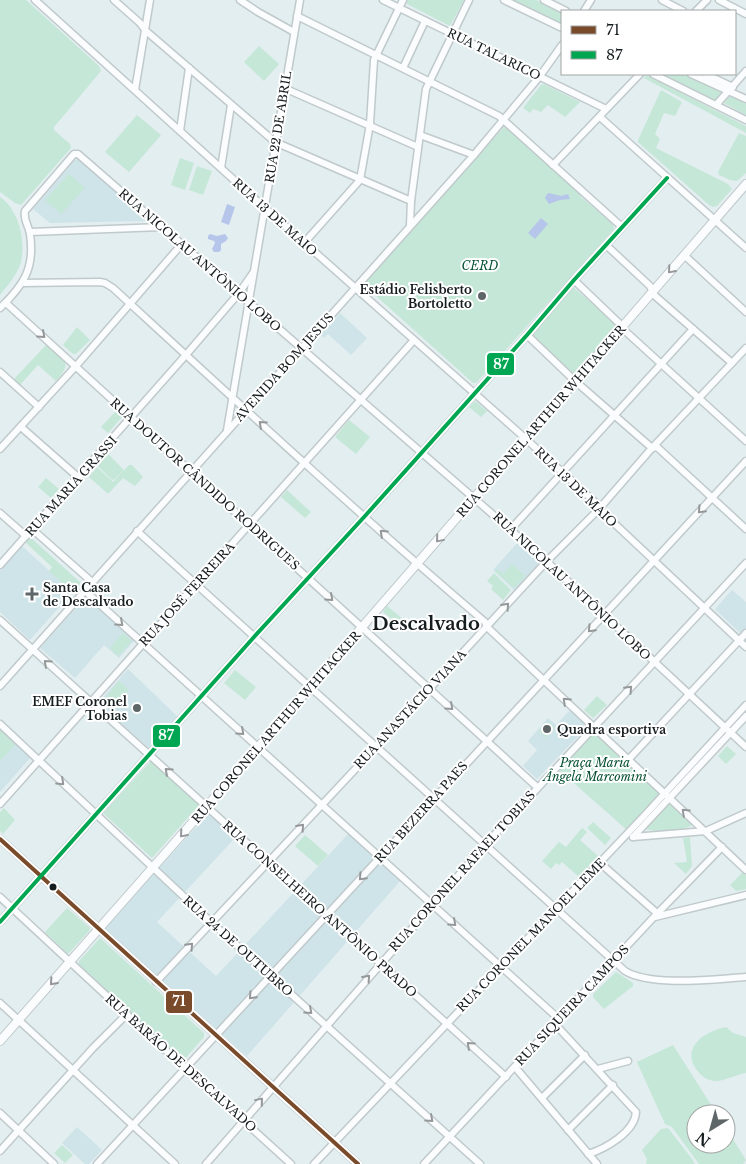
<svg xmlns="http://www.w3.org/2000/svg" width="746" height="1164" font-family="'Libre Baskerville',serif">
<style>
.built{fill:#cfe4e9}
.green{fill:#c5e7d7}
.water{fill:#b6c5ea}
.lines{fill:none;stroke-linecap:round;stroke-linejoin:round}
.minor-casing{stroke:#c0c9cb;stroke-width:9}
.major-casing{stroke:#c0c9cb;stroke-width:10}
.minor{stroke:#fbfcfd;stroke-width:6}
.major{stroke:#fbfcfd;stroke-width:8}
.bus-1-casing{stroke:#fff;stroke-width:8}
.bus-2-casing{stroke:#fff;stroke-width:8}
.bus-1{stroke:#7a4b2a;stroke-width:4}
.bus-2{stroke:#00a651;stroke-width:4}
.oneway{stroke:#949899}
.poi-dot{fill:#5e6668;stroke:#fff;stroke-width:2}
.bus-dot{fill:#161d1f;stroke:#fff;stroke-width:2}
.labels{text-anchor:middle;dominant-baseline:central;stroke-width:4;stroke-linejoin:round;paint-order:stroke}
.street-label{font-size:12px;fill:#161d1f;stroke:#fff}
.park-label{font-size:12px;font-style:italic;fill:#055032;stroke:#fff}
.poi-label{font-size:12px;font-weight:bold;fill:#161d1f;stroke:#fff;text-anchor:end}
.district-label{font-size:18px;font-weight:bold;fill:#161d1f;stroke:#fff}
.line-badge{stroke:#fff;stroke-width:2}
.badge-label{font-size:14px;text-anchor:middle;font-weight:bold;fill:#fff}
</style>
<rect width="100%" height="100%" fill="#e3eef0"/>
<g class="built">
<path d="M78,159L147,218L145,221L50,223L33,209L75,160Z"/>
<path d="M340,313L367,338L351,355L328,334L324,338L320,335Z"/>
<path d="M518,542L540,562L515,591L493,570Z"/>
<path d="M22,546L69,589L59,599L63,603L30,640L0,612V571Z"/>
<path d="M732,590L746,602V632L742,635L716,610V608Z"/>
<path d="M86,597L134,641L119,658L104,645L75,678L40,648Z"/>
<path d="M128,669L178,717L150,749L98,703Z"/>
<path d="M571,709L587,724V727L537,779L523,766L537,750L528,741L548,718L556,725Z"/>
<path d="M0,728L31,757L0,792Z"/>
<path d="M209,813L236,837L157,922L216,976L349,833L401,880L247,1056L105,930V927Z"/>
<path d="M77,1127L102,1150L89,1164H85L62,1143Z"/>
</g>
<g class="green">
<path d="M0,0H26L99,66L101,71L54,127V130L70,144L71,148L21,205L15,203L0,192Z"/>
<path d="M407,0H464L450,26L407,4Z"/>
<path d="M512,0H536L562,13V25Z"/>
<path d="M259,46L279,64L264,81L244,62Z"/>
<path d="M661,74H684L722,93L715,100Z"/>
<path d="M646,75L746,126V133L644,78Z"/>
<path d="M544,84L580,102L565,117L548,105L541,112L533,109L530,113L523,108L541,85Z"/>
<path d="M661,90L682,102L675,116L664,113L655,134L660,139L656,148L728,184L732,189L717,206L713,207L709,205L638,142V140Z"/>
<path d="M731,95L746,103V115L724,103Z"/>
<path d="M137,115L161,135L129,172L105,152Z"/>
<path d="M506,126L581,195V197L613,224L614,229L476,383H473L365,286L364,283L504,127Z"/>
<path d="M739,133L746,136V173L737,181L730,180L719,175L718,172Z"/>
<path d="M180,158L194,163L185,190L171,185Z"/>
<path d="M197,166L212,171L203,195L189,190Z"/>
<path d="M69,174L85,188L61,214L45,200Z"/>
<path d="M0,197C19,209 27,244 20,265C16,276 7,286 0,295Z"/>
<path d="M573,287L616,324V327L576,373H573L533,336L532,334Z"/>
<path d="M77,327L90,340L76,354H73L63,345Z"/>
<path d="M47,344C64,360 74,361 56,381L38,365L20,385L14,379Z"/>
<path d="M475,401L487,411L481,417L469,407Z"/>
<path d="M116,411L122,417L108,433L101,427Z"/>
<path d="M349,420L370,437L356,454L335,437Z"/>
<path d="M108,454L124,470L115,479L112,480L97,465Z"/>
<path d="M129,465H132L143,477L135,486L123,478L109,493H107L89,477L96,468H98L113,482Z"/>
<path d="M46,478L59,489L51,498L38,487Z"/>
<path d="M287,490L311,512L305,518L281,497Z"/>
<path d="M30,537L81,583L73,592L49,571L52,567L25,542Z"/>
<path d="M512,564L525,576L514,588L495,571L497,569L503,574Z"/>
<path d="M494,573L511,590L503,600L491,589L493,586L487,581Z"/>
<path d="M387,606L403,619L398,624L383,612Z"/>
<path d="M123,633L132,641L118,656L110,648Z"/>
<path d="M235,670L256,687L245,700L224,683Z"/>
<path d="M119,681L129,690L114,706L105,698Z"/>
<path d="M597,696L607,705L593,718L584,710Z"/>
<path d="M548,721L555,727L546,738L539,731Z"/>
<path d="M1,731L15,745L0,761V732Z"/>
<path d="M595,734L658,792V795L627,830L559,770L592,735Z"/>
<path d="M727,746L736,754L726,764L718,756Z"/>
<path d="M152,760L200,804L152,858L103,813Z"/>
<path d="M667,804H670L691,823V826C683,830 654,833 646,829L647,826Z"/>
<path d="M4,808L15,820L3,834L0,831V812Z"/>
<path d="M593,822L611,838L605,845L587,828Z"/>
<path d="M582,828L587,832L580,840L598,856L579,877L562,862L559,865L556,863L551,869L542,861L559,842L566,847Z"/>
<path d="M305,835L328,855L318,866L295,846Z"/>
<path d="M690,837L692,866L686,874L674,863L687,862L683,838Z"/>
<path d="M743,872L746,875V889L736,891L730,885Z"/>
<path d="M67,908L90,928L89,931L69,953H67L45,932Z"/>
<path d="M100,938L204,1033V1037L183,1061L78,966L79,961Z"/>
<path d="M616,972L633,983V986L604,1009L593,997V994Z"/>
<path d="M726,1027L733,1033L746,1037V1073C739,1074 720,1082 716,1081C707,1081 701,1076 696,1069C681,1046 706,1031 726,1027Z"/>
<path d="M673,1045L717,1114H696V1144H726V1128L746,1160L743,1164H699L672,1127L665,1124L637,1062Z"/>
<path d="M668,1128L692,1159L695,1164H646L647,1159L642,1150L661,1129Z"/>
<path d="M62,1145L73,1155L65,1163L54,1153Z"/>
</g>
<g class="water">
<path d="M549,193L561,196L568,194L570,199L560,200L549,204L545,198L547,194Z"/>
<path d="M227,204L235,207L229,225L221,222Z"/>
<path d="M541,218L548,224L535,239L528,233Z"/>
<path d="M210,234L217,236L225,234L228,238L226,241L221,244V250L219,252H214L212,249L215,243L214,241L208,239V236Z"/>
</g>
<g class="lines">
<defs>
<g id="minor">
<path d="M35,0L265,208L526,439L596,503L599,509L746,647"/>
<path d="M114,0L140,23L146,31L275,142L411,201"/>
<path d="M240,0L258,12L294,32"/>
<path d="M383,0L606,109"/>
<path d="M504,0L562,28"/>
<path d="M544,0L566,11"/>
<path d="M662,0L683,11"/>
<path d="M719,0L746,14"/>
<path d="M584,11L591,0"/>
<path d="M696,11L707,0"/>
<path d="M297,16L499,116L622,227"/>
<path d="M403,68L425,21"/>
<path d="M653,74L746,120"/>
<path d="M691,74L746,99"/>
<path d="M705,74L733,87"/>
<path d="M284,88L418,147"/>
<path d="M135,90L150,0"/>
<path d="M716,105L746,71"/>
<path d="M600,117L746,248"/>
<path d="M180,131L189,68"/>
<path d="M420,135L474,155"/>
<path d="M553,165L640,74"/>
<path d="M221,168L231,105"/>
<path d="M410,225L411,201L426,89L469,0"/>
<path d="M30,232L162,227"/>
<path d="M304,243L360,180L370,124L374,60L403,0"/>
<path d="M606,245L650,286L654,295L732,363"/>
<path d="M684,255L746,312"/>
<path d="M574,280L623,327L624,330L746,441"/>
<path d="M22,283L100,282L105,283L113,288C236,401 358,514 485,622L487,627L746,870"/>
<path d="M6,303L537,787"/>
<path d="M0,308C24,285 35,268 30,234C29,226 23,220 25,211L74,154H78L544,559L746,747"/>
<path d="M527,335L575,381L652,448L657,447L746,529"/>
<path d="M0,372L39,407"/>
<path d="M21,427L79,478"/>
<path d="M227,430L300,0"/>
<path d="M0,449L76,366L181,245"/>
<path d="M0,513L26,536"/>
<path d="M32,529L92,582"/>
<path d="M511,529L693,329"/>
<path d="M137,531L625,971C652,987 714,979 746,977"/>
<path d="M0,565L185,356L239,293L253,273"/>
<path d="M84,590L559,1019"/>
<path d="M0,620L506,1077"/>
<path d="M0,686L474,155L540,76L562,45"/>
<path d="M0,724L212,923L480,1164"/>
<path d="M629,759L746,633"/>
<path d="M0,804L414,340"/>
<path d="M633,837L746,716"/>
<path d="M633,837L706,831L746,813"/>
<path d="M0,839L358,1164"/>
<path d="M600,863L658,914"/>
<path d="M0,897L151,1037L291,1164"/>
<path d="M655,917L746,895"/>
<path d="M0,922L254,637L365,516L527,335L574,280L667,178"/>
<path d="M156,982L376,747L546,562L599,509L652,448L746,348"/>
<path d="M0,1003L175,1164"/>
<path d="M555,1024L636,1112C635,1132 605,1149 588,1154"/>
<path d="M515,1067L597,1164"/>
<path d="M598,1069L628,1061"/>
<path d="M542,1098L585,1055"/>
<path d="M0,1113L54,1164"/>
<path d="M568,1130L613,1085"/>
<path d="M0,1151L93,1048L127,1014"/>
<path d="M97,1164L746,461"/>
<path d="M206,1164L485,845L746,563"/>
<path d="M314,1164L644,816L746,705"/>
<path d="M424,1164L653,918L722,847"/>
</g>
<path id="major" d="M0,1041L207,806L746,184"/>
</defs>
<use href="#minor" class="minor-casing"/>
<use href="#major" class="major-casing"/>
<use href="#minor" class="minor"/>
<use href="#major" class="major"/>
<defs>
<path id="bus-1" d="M0,839L358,1164"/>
<path id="bus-2" d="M0,922L254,637L365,516L527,335L574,280L667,178"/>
</defs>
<use href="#bus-1" class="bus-1-casing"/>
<use href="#bus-2" class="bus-2-casing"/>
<use href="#bus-1" class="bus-1"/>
<use href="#bus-2" class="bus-2"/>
</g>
<defs><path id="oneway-chevron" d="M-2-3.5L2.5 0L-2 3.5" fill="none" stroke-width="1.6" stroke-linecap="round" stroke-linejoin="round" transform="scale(1.25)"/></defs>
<g class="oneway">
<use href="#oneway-chevron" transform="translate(671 270) rotate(131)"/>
<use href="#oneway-chevron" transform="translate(42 335) rotate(42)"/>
<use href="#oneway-chevron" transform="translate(262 424) rotate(-138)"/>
<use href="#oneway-chevron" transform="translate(701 510) rotate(133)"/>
<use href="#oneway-chevron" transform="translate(383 533) rotate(-137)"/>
<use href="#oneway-chevron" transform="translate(439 539) rotate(130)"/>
<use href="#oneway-chevron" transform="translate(330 598) rotate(42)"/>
<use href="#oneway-chevron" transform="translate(506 606) rotate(-48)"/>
<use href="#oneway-chevron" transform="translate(120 623) rotate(42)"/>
<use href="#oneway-chevron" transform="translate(591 629) rotate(133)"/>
<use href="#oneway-chevron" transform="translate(47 663) rotate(-138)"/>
<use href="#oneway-chevron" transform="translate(629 689) rotate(-47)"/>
<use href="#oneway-chevron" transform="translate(566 701) rotate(-137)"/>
<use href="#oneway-chevron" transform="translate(450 707) rotate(42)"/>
<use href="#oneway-chevron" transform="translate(241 732) rotate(42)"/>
<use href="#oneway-chevron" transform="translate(168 771) rotate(-138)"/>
<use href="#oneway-chevron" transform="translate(61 782) rotate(43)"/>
<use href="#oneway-chevron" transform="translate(685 812) rotate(-137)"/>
<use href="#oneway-chevron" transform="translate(301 827) rotate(-48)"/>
<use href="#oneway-chevron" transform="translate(183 834) rotate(131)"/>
<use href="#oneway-chevron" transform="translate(362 877) rotate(133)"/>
<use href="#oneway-chevron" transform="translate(453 923) rotate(42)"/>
<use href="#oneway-chevron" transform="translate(190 946) rotate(-47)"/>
<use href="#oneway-chevron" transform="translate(367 978) rotate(-48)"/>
<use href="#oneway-chevron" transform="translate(53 982) rotate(132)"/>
<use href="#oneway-chevron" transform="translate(252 996) rotate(133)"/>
<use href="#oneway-chevron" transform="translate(309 1011) rotate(42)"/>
<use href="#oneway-chevron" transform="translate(470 1045) rotate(-138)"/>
<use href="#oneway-chevron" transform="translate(260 1101) rotate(-50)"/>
<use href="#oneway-chevron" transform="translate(430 1119) rotate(42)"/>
</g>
<g class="poi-dot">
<circle cx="482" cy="296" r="5"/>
<path d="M29.5 586.5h5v5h5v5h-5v5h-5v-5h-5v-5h5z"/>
<circle cx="137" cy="708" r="5"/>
<circle cx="547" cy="729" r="5"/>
</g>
<circle class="bus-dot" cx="53" cy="887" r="4.5"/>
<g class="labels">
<g class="street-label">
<text transform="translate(494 54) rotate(26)">RUA TALARICO</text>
<text transform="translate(278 127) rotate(-81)">RUA 22 DE ABRIL</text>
<text transform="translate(275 217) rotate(42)">RUA 13 DE MAIO</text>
<text transform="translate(200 260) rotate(41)">RUA NICOLAU ANTÔNIO LOBO</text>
<text transform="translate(284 367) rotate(-48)">AVENIDA BOM JESUS</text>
<text transform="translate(541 421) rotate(-49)">RUA CORONEL ARTHUR WHITACKER</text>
<text transform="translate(205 484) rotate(42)">RUA DOUTOR CÂNDIDO RODRIGUES</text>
<text transform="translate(71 486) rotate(-48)">RUA MARIA GRASSI</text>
<text transform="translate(576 487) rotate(44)">RUA 13 DE MAIO</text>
<text transform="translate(572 586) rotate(43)">RUA NICOLAU ANTÔNIO LOBO</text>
<text transform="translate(187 594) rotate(-48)">RUA JOSÉ FERREIRA</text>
<text transform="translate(410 709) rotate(-47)">RUA ANASTÁCIO VIANA</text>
<text transform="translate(276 727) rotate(-49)">RUA CORONEL ARTHUR WHITACKER</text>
<text transform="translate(421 812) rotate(-48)">RUA BEZERRA PAES</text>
<text transform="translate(462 871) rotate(-48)">RUA CORONEL RAFAEL TOBIAS</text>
<text transform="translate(320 909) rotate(42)">RUA CONSELHEIRO ANTÔNIO PRADO</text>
<text transform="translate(531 935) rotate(-46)">RUA CORONEL MANOEL LEME</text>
<text transform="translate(238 946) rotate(42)">RUA 24 DE OUTUBRO</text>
<text transform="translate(572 1005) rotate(-47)">RUA SIQUEIRA CAMPOS</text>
<text transform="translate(181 1063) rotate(42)">RUA BARÃO DE DESCALVADO</text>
</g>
<g class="park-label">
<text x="480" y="265">CERD</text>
<text x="595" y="762">Praça Maria<tspan x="595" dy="14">Ângela Marcomini</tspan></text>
</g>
<g class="poi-label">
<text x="472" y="289">Estádio Felisberto<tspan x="472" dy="14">Bortoletto</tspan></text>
<text x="43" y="587" text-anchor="start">Santa Casa<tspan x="43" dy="14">de Descalvado</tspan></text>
<text x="127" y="701">EMEF Coronel<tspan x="127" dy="14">Tobias</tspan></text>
<text x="557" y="729" text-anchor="start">Quadra esportiva</text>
</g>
<g class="district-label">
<text x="426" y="624">Descalvado</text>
</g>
</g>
<g class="line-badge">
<rect x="486" y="352" width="29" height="24" rx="5" fill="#00a651"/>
<rect x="152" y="724" width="29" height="24" rx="5" fill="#00a651"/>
<rect x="165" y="990" width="28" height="24" rx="5" fill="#7a4b2a"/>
</g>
<g class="badge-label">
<text x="501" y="369">87</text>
<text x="166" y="740">87</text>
<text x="179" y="1006">71</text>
</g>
<rect x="561" y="10" width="175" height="65" fill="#ffffff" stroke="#a2a5a5"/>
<rect x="571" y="26" width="25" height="8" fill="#7a4b2a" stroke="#a2a5a5"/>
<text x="606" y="35" font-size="15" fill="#161d1f">71</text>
<rect x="571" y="51" width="25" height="8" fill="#00a651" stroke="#a2a5a5"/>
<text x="606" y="60" font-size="15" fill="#161d1f">87</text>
<g transform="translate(711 1129) rotate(217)"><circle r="24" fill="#ffffff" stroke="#a2a5a5"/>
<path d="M0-4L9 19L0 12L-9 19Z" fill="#5e6668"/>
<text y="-8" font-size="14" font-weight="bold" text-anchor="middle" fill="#161d1f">N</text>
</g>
</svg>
